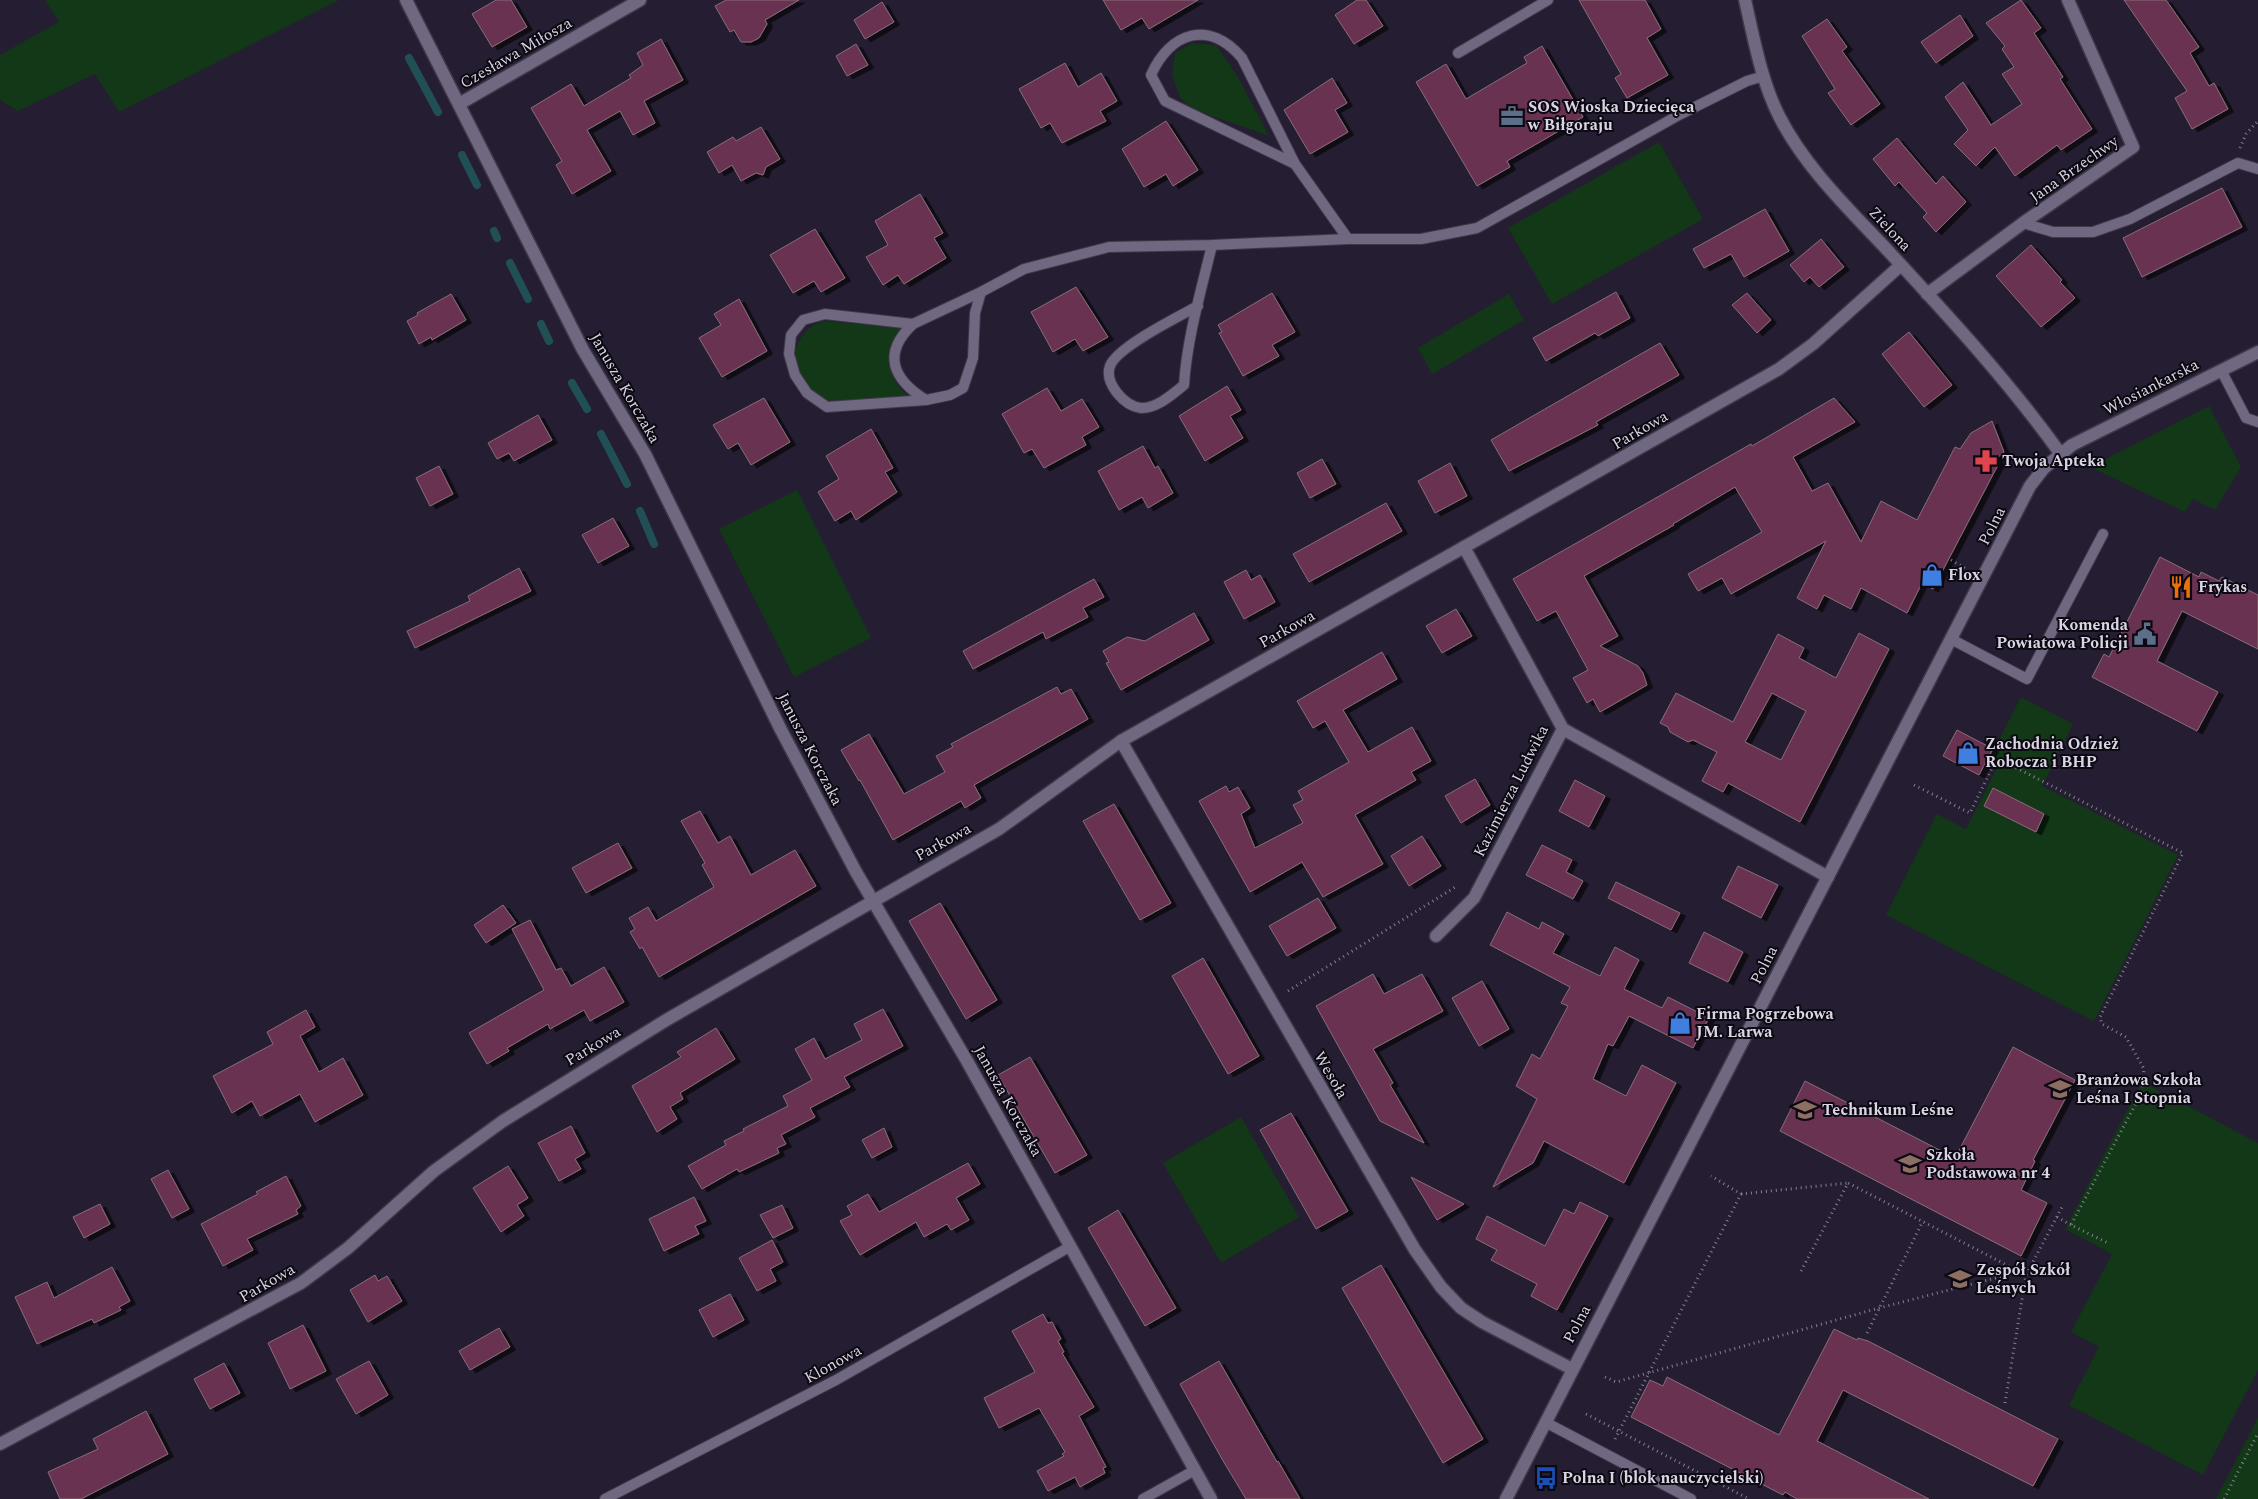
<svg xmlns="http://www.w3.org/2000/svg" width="2258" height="1499" font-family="Spectral,serif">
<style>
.green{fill:#123818}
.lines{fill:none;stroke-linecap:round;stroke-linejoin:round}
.stream{stroke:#205056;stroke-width:8}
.building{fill:#6a3351;stroke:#876c79;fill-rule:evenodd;filter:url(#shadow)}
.service-casing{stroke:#3f3849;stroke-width:12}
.minor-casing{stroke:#3f3849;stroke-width:15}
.tertiary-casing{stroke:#3f3849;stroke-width:15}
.path{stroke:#868091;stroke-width:3;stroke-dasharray:1 4;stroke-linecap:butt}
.service{stroke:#706780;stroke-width:10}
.minor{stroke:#706780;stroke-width:12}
.tertiary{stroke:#706780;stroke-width:12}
.labels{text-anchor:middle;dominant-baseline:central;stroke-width:4;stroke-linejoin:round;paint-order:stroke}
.street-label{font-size:16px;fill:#dad5e3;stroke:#0c0912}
.poi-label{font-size:16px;font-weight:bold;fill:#dad5e3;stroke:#0c0912;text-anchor:start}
</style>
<defs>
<filter id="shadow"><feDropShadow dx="5.5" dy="3" stdDeviation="0" flood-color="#0009"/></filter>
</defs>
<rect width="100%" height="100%" fill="#251d31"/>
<g class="green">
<path d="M45,0H339L119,112L95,74L18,111L0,100V55L59,22Z"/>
<path d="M1192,43L1216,45L1238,77L1269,136L1195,110L1181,99L1172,75L1175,53Z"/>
<path d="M1659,142L1703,219L1552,304L1508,228Z"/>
<path d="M1509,294L1524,320L1432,374L1418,348Z"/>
<path d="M822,321L902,328C883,351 886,377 908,396L834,404C795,392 777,340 822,321Z"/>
<path d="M2209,406L2241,467L2215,510L2193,499L2185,512L2090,467Z"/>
<path d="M797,490L871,638L794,677L719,529Z"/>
<path d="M2021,697L2073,724L2042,786L2178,855L2094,1021L1886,915L1937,814L1966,829L1999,764L1989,759Z"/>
<path d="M2142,1082L2258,1143V1370L2203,1475L2069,1405L2099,1347L2071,1332L2112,1254L2065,1229Z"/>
<path d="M1241,1117L1299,1217L1221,1263L1163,1163Z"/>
<path d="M2258,1418V1499H2216Z"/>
</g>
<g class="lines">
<g class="stream">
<path d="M409,58L438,112"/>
<path d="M462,155L477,185"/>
<path d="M494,231L497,238"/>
<path d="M510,263L528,299"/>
<path d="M541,324L549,341"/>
<path d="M572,383L587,409"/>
<path d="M601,434L627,484"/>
<path d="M640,511L654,544"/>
</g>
</g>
<g class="building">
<path d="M496,0H511L527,27L492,47L472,14Z"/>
<path d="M726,0H799L765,20L767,24L759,38L751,42H741L734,30L730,32L715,6Z"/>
<path d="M1103,0H1198L1149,29L1142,18L1121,30Z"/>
<path d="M1357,0H1366L1383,26L1354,44L1335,15Z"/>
<path d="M1579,0H1645L1661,29L1647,38L1668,75L1627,98L1615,78L1621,74Z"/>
<path d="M2021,0L2041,28L2034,33L2063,77L2060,79L2092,129L2061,150L2057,145L2015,176L1995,147L1976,166L1954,144L1968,130L1945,97L1963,82L1991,125L2022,104L2002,74L2014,67L2002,49L2005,46L1986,23Z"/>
<path d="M2124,0H2166L2199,47L2190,53L2209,86L2214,83L2228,109L2192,129L2175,98L2187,91Z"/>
<path d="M882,2L894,22L865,39L854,20Z"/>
<path d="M1960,15L1973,36L1936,63L1921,42Z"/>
<path d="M1827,19L1847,47L1842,51L1880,104L1851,125L1828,93L1835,89L1802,36Z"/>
<path d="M661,39L683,80L644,101L655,123L633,135L620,111L587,130L611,171L572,194L556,165L562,161L531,108L571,84L584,106L631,78L629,75L643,65L637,53Z"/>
<path d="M856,44L868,65L847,76L836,56Z"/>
<path d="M1542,46L1583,117L1507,161L1510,167L1477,186L1416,82L1446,64L1466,99L1527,63L1524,57Z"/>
<path d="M1065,63L1078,87L1101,73L1117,101L1100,111L1106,121L1062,143L1050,123L1041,128L1019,89Z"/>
<path d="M1332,78L1347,103L1335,110L1348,132L1310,154L1284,110Z"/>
<path d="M1166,121L1198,170L1173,186L1166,174L1144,187L1122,149Z"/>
<path d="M761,127L780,159L766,167L763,175L756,173L741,181L732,165L719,173L707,152L733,137L736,141Z"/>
<path d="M1897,138L1936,184L1943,176L1966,202L1936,232L1923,217L1927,213L1899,182L1895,186L1873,159Z"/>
<path d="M2222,188L2242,227L2142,277L2123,238Z"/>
<path d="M920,194L943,233L934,238L946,258L904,284L898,275L883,285L866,257L888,245L875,221Z"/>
<path d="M1765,209L1789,251L1744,277L1731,254L1704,268L1693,249Z"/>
<path d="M815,229L845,278L821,292L814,281L793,293L770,255Z"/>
<path d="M1821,239L1844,267L1819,287L1810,277L1804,282L1790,265Z"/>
<path d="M2031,245L2062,280L2060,282L2075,298L2041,327L1996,276Z"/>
<path d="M1076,287L1108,337L1083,351L1075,339L1053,352L1031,312Z"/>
<path d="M1616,292L1630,318L1598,336L1595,333L1546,361L1533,338Z"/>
<path d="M1272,293L1295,332L1272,345L1279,356L1243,376L1219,333L1222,332L1218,325Z"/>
<path d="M1747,293L1771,320L1757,333L1732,305Z"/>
<path d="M451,294L466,320L432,340L431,337L419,344L407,321L418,315L417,313Z"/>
<path d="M739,299L767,351L722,377L699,338L721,325L714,314Z"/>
<path d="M1909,332L1952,385L1924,407L1882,354Z"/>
<path d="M1660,343L1679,375L1596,422L1598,425L1509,471L1491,440Z"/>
<path d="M1227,386L1241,410L1230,416L1243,438L1205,461L1179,416Z"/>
<path d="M1047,388L1061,411L1082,399L1099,427L1082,437L1086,445L1044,468L1032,449L1024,453L1002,414Z"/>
<path d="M764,398L790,442L751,465L738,443L728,449L713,425Z"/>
<path d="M1834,398L1855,422L1793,457L1812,491L1828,483L1861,542L1881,501L1917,520L1955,447L1960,449L1971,433L1992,421L2004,452L1997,458L1998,465L1933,589L1922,583L1907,613L1861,588L1851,609L1824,595L1817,609L1797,598L1826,541L1731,594L1722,578L1698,591L1688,574L1762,532L1735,487L1673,524L1674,525L1584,576L1618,636L1600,646L1638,666L1643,673L1647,685L1600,712L1593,699L1587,703L1573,678L1588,670L1556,611L1537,621L1513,579L1751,444L1752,446Z"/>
<path d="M538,415L552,440L514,461L509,453L497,459L488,443Z"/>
<path d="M871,429L893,468L885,472L897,492L856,520L851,511L835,521L818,492L839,479L826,456Z"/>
<path d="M1143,446L1155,468L1158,466L1173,493L1148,508L1142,497L1119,510L1098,471Z"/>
<path d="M1322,459L1336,484L1310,498L1297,473Z"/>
<path d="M1450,463L1467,496L1435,513L1418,481Z"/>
<path d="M439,466L453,494L430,506L416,478Z"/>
<path d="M1386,503L1402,531L1309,582L1293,554Z"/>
<path d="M613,518L629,546L598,563L582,535Z"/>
<path d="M2160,557L2199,577L2201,572L2219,581L2222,577L2258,595V649L2182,611L2157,661L2218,692L2197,731L2092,677L2104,654L2109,657Z"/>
<path d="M519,568L531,591L415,648L407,631L470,601L468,596Z"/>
<path d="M1246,570L1251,580L1260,575L1275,602L1244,619L1224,582Z"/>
<path d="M1094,579L1104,597L1083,608L1088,617L1046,639L1043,632L973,669L963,651Z"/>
<path d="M1456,609L1472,636L1442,653L1426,626Z"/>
<path d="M1194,613L1209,640L1121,690L1106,663L1109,662L1103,651L1127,637L1145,641Z"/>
<path d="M1859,633L1889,649L1800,822L1728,783L1723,792L1702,781L1717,752L1693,740L1688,742L1670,732L1668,727L1660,723L1676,693L1733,722L1778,634L1804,648L1799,658L1836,678ZM1772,693L1806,711L1781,760L1745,742Z"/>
<path d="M1382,652L1397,679L1343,710L1368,752L1412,727L1431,761L1411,772L1416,780L1355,815L1383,864L1323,897L1302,862L1250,892L1199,801L1226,786L1229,792L1238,787L1250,808L1241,814L1255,848L1303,823L1293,805L1303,800L1298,791L1349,762L1325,721L1313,728L1297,701Z"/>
<path d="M1057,687L1061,694L1071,689L1088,719L974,785L981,798L965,808L961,801L893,840L860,780L859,781L841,750L869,734L904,794L945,772L936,756L953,747L951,744Z"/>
<path d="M1957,730L1993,749L1979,775L1943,756Z"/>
<path d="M1475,779L1490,805L1461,823L1445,796Z"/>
<path d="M1575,780L1605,796L1589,827L1559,811Z"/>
<path d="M1993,788L2044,814L2036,832L1984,806Z"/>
<path d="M1114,804L1171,903L1140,920L1083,821Z"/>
<path d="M700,811L718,843L730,836L751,875L795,850L816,886L659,977L642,947L640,949L630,932L635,929L629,918L648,907L656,921L714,887L702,865L705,863L681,821Z"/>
<path d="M1422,836L1441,866L1409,886L1391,856Z"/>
<path d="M618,843L632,868L586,893L572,868Z"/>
<path d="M1542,845L1572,860L1566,872L1583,881L1573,899L1526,875Z"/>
<path d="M1738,866L1778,885L1761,918L1722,898Z"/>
<path d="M1616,882L1680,913L1671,930L1608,898Z"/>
<path d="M1318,898L1336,928L1287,956L1269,926Z"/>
<path d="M940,903L997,1000L966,1019L909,921Z"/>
<path d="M503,905L516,923L486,943L474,925Z"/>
<path d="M1507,912L1539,929L1542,922L1564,934L1553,953L1600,976L1615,947L1639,960L1624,989L1662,1008L1668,997L1709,1018L1693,1048L1629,1016L1613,1046L1608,1044L1593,1079L1626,1096L1642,1065L1676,1083L1624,1183L1544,1141L1533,1163L1493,1187L1537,1099L1516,1086L1532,1054L1540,1059L1568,1006L1561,1003L1570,987L1490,945Z"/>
<path d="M530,920L556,970L561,968L571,986L604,967L624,1002L590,1021L584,1010L550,1029L548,1024L507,1048L509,1051L487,1064L469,1033L544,990L512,929Z"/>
<path d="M1704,932L1743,952L1728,982L1689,963Z"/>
<path d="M1203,958L1259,1056L1228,1074L1172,976Z"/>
<path d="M1373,974L1384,994L1422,974L1443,1011L1373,1049L1393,1083L1390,1085L1424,1143L1380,1121L1316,1006Z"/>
<path d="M1482,981L1509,1029L1479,1046L1452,998Z"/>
<path d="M883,1009L903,1046L844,1077L850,1087L810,1108L815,1117L781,1135L786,1144L777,1148L779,1153L739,1172L737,1169L702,1189L688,1166L726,1145L724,1141L744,1131L743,1129L788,1106L783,1096L812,1080L795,1049L814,1038L825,1059L862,1040L854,1024Z"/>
<path d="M306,1010L315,1027L300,1036L319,1072L343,1058L363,1095L315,1122L300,1094L260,1116L252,1101L232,1113L213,1076L273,1044L267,1032Z"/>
<path d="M716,1028L735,1059L680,1093L683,1099L670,1107L677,1119L657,1132L632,1086L681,1057L677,1052Z"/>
<path d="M2013,1047L2075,1080L2033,1160L2035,1161L2021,1190L2047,1203L2021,1256L1780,1131L1805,1081L1955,1158Z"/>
<path d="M1030,1057L1087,1155L1055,1173L998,1075Z"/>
<path d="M1291,1113L1348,1211L1316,1229L1260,1130Z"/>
<path d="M571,1126L585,1153L575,1159L581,1169L559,1181L538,1143Z"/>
<path d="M884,1128L892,1147L872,1158L862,1140Z"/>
<path d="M968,1163L980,1184L956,1198L969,1220L951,1230L947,1224L924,1237L916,1222L860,1255L840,1221L852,1215L847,1206L868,1194L879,1212Z"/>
<path d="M508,1166L528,1198L517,1205L524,1216L501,1232L473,1188Z"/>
<path d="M168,1170L189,1209L172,1218L151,1179Z"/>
<path d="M286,1176L301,1206L296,1210L298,1214L247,1239L253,1250L223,1266L201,1224L258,1194L256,1192Z"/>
<path d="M1411,1177L1464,1204L1437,1220Z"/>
<path d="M694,1197L706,1221L695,1226L699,1234L664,1251L649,1219Z"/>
<path d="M1580,1202L1608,1216L1557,1310L1531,1296L1537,1284L1491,1260L1497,1250L1476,1239L1487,1216L1545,1246L1564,1209L1574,1214Z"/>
<path d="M100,1204L110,1224L84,1238L73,1217Z"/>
<path d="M782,1205L793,1228L773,1238L760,1215Z"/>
<path d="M1118,1210L1176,1308L1145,1326L1088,1228Z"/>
<path d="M772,1240L783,1262L770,1269L776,1281L757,1291L739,1258Z"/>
<path d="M1381,1265L1483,1439L1443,1463L1342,1288Z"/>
<path d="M112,1267L130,1301L119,1307L121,1310L94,1323L92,1319L37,1344L15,1297L47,1282L54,1298Z"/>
<path d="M375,1275L378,1281L387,1276L402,1301L368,1322L350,1290Z"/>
<path d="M730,1294L744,1320L713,1337L699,1310Z"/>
<path d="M1043,1314L1048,1323L1052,1322L1061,1339L1058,1341L1064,1352L1062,1353L1094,1407L1079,1416L1106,1467L1103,1468L1105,1473L1080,1487L1075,1477L1048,1491L1037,1471L1064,1456L1062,1454L1065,1452L1039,1408L999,1428L984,1398L1035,1372L1012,1331Z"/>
<path d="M303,1325L326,1371L290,1389L268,1343Z"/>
<path d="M499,1328L510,1347L470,1370L459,1351Z"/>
<path d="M1834,1329L1857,1340L1858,1338L1868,1341L2058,1439L2033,1486L1843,1390L1817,1441L1929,1499H1797L1785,1492L1783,1495L1631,1417L1650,1380L1663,1386L1667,1377L1779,1435Z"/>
<path d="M369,1361L388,1395L356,1414L336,1379Z"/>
<path d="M1219,1361L1277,1462L1278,1461L1300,1499H1246L1222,1459L1180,1384Z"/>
<path d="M224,1363L240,1393L210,1409L194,1379Z"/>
<path d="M146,1411L168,1454L81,1499H60L48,1472L98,1449L93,1439Z"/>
</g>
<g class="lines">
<defs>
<g id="service">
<path d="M1458,53L1548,0"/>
<path d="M1295,164L1165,101L1151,75C1170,32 1209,19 1242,58L1295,164L1348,239"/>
<path d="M2023,223L2053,232H2093L2130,219L2238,163L2258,169"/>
<path d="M981,292L913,324L825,314L803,320L791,335L789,354L795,375L807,393L827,407L926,400L950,395L963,388L973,358L975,313L981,292L1024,269L1109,247L1212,245L1348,239H1421L1477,228L1679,115L1747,81L1764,76"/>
<path d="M1198,306C1178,317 1117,347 1110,366C1104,383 1124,406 1141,408C1156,409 1173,394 1184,385C1187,338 1201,291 1212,245"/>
<path d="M913,324C882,353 892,379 926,400"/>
<path d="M2221,370L2246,418L2258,422"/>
<path d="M1951,639L2027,679L2103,534"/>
<path d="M1545,1422L1691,1499"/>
<path d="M605,1499L836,1380L1071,1246"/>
<path d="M1143,1499L1195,1470"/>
</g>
<g id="minor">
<path d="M406,0L583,350L645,454L781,730L856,872L967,1061L1211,1499"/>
<path d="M1745,0C1754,39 1761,80 1779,116C1806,169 1851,211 1891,254C1950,318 2009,382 2060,453"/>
<path d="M459,104L640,0"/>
<path d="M1927,294L2023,223L2133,147L2068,0"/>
<path d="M1464,547L1563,729"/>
<path d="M1563,729L1828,877"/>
<path d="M1121,741L1415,1250L1441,1287L1461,1308L1482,1322L1572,1369"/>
<path d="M1436,936L1474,898L1563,729"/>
<path d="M0,1444L301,1283L348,1248L434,1171L503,1121L668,1019L999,829L1121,741L1779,369L1813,344L1901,265"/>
</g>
<path id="tertiary" d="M1506,1499L2030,486L2044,468L2072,445L2258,352"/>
</defs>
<use href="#service" class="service-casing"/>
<use href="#minor" class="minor-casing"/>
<use href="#tertiary" class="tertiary-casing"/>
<g class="path">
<path d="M2240,148L2246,134L2258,121"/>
<path d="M1951,560L1965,568"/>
<path d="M1914,785L1970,813L1997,758L2183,853L2100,1017L2102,1024L2126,1037L2144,1069L2142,1092L2071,1225L2108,1243"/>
<path d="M1288,991L1457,886"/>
<path d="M1741,1194L1848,1183"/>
<path d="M2057,1217L2071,1225"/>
<path d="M1801,1271L1848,1183L2026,1275"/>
<path d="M1867,1333L1923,1221"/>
<path d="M1605,1377L1616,1382L1879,1308L2019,1272"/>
<path d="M2005,1403L2026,1275L2062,1207"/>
<path d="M1586,1414L1749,1499"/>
<path d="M1615,1439L1741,1194L1711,1176"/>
<path d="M2224,1499L2258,1433"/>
</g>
<use href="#service" class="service"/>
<use href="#minor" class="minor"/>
<use href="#tertiary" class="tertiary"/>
</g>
<defs>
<symbol id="office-bare" viewBox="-9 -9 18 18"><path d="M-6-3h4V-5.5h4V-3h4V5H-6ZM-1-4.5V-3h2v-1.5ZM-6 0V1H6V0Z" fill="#5c6f8a" stroke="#0c0912" stroke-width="2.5" paint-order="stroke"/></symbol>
<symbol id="pharmacy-bare" viewBox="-9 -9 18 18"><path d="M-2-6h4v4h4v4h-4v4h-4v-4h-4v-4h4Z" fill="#e0444e" stroke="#0c0912" stroke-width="2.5" paint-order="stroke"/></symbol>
<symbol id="shop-bare" viewBox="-9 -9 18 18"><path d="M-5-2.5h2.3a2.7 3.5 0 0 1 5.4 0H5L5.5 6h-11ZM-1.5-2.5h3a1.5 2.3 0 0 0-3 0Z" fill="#3f7fe0" stroke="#0c0912" stroke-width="2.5" paint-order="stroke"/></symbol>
<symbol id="restaurant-bare" viewBox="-9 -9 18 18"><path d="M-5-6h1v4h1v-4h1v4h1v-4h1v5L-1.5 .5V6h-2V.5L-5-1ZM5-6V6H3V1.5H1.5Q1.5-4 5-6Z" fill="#e8710a" stroke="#0c0912" stroke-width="2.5" paint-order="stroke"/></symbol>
<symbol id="civic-bare" viewBox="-9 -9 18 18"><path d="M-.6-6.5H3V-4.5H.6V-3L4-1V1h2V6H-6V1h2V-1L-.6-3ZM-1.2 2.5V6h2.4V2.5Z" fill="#5c6f8a" stroke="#0c0912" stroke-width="2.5" paint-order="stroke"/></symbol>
<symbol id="school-bare" viewBox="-9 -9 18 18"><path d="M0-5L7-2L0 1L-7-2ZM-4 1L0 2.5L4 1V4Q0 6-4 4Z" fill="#8d6e63" stroke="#0c0912" stroke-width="2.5" paint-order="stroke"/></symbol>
<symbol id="bus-bare" viewBox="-9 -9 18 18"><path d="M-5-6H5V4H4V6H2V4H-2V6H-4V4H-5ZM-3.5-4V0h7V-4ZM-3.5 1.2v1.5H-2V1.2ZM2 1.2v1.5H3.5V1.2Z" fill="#1a4fb4" stroke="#0c0912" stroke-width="2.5" paint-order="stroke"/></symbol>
</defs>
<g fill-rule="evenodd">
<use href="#office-bare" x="1496" y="100" width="32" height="32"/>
<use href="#pharmacy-bare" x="1970" y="445" width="32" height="32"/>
<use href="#shop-bare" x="1916" y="559" width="32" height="32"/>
<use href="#restaurant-bare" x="2165" y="571" width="32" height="32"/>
<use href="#civic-bare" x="2129" y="618" width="32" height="32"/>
<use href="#shop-bare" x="1952" y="737" width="32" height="32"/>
<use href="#shop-bare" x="1664" y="1007" width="32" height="32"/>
<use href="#school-bare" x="2044" y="1073" width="32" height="32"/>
<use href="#school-bare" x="1789" y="1094" width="32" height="32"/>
<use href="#school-bare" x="1894" y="1148" width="32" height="32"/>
<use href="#school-bare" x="1944" y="1263" width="32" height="32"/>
<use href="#bus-bare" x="1530" y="1462" width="32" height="32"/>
</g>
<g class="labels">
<g class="street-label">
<text transform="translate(516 53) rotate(-30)">Czesława Miłosza</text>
<text transform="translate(2074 169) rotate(-35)">Jana Brzechwy</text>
<text transform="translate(1890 229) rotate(47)">Zielona</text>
<text transform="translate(2151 387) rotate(-27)">Włosiankarska</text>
<text transform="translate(625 388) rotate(60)">Janusza Korczaka</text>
<text transform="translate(1640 430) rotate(-30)">Parkowa</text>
<text transform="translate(1992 526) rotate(-63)">Polna</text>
<text transform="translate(1287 629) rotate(-29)">Parkowa</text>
<text transform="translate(810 749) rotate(63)">Janusza Korczaka</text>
<text transform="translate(1511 791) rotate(-63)">Kazimierza Ludwika</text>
<text transform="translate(943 842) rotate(-29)">Parkowa</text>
<text transform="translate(1764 965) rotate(-63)">Polna</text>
<text transform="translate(593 1046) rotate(-31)">Parkowa</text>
<text transform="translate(1331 1075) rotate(60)">Wesoła</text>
<text transform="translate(1008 1101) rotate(61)">Janusza Korczaka</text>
<text transform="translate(267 1283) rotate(-30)">Parkowa</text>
<text transform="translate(1577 1324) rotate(-62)">Polna</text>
<text transform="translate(833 1364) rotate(-29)">Klonowa</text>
</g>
<g class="poi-label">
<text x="1528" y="107">SOS Wioska Dziecięca<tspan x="1528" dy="18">w Biłgoraju</tspan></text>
<text x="2002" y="461">Twoja Apteka</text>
<text x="1948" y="575">Flox</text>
<text x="2198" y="587">Frykas</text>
<text x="2128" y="625" text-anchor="end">Komenda<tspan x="2128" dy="18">Powiatowa Policji</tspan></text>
<text x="1985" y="744">Zachodnia Odzież<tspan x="1985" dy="18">Robocza i BHP</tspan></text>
<text x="1696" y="1014">Firma Pogrzebowa<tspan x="1696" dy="18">JM. Larwa</tspan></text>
<text x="2076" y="1080">Branżowa Szkoła<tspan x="2076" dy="18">Leśna I Stopnia</tspan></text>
<text x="1822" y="1110">Technikum Leśne</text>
<text x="1926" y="1155">Szkoła<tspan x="1926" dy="18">Podstawowa nr 4</tspan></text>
<text x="1976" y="1270">Zespół Szkół<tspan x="1976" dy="18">Leśnych</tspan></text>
<text x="1562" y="1478">Polna I (blok nauczycielski)</text>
</g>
</g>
</svg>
